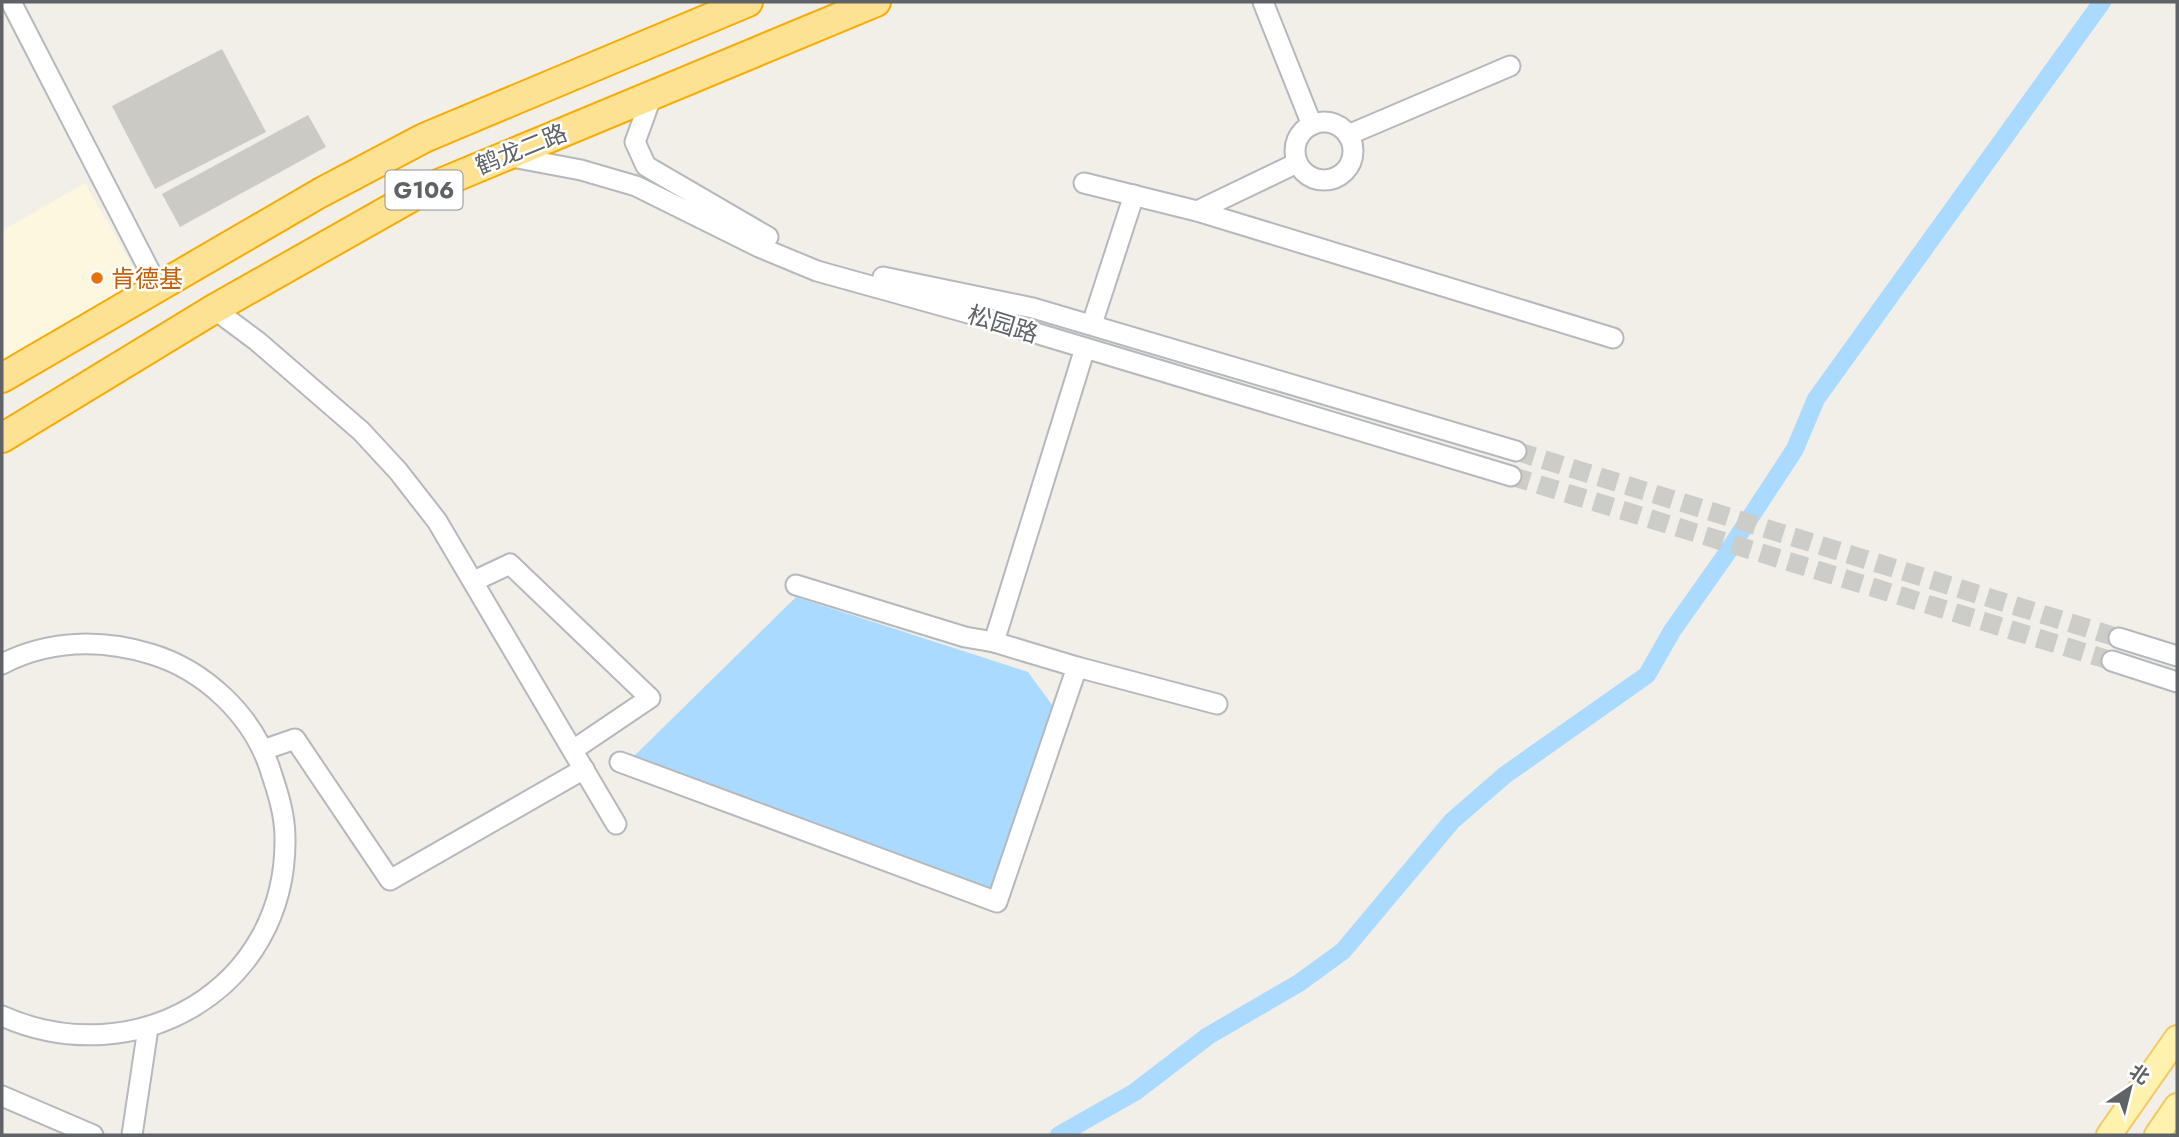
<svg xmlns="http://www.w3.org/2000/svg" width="2179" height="1137" font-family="Jost,'Noto Sans SC',sans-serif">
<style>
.commercial{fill:#fef7e0}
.water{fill:#aadaff}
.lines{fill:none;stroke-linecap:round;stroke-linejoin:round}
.canal{stroke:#aadaff;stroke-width:18}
.building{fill:#cccac5}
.minor-tunnel{stroke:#ccccc8;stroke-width:19;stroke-dasharray:19 10;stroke-linecap:butt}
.minor-casing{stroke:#b5b8bc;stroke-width:23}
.major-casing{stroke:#f2c960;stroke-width:28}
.highway-casing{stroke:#f9ab00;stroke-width:32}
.minor{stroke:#fff;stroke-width:19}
.major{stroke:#fff2af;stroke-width:24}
.highway{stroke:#fde293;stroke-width:28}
.food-dot{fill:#e8710a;stroke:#fff;stroke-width:2.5}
.labels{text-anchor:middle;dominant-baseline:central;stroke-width:5;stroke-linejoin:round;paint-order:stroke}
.shield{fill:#fff;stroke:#8f9295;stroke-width:2}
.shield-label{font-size:23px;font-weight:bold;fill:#5f6368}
.street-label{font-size:24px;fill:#5f6368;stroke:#fff}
.food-label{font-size:24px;fill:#c56008;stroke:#fff;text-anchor:start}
</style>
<rect width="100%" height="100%" fill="#f1efe8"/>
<path class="commercial" d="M85,183L141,281L2,360V231Z"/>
<path class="water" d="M796,597L1028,672L1055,709L990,893L629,761Z"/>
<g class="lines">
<path class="canal" d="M1059,1135L1135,1092L1208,1036L1299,983L1343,951L1452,821L1505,775L1647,675L1672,631L1725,556L1795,449L1816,399L2102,2"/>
</g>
<g class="building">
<path d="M222,49L266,132L155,189L112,106Z"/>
<path d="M308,115L326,147L180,227L162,194Z"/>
</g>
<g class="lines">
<g class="minor-tunnel">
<path d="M1516,451L2119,638"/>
<path d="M1511,476L2112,661"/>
</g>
<defs>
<g id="minor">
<path d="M11,2L158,287"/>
<path d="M1263,2L1312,125"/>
<path d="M651,98L635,142L646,166L768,237"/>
<circle cx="1324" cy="151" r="29"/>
<path d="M1348,135L1510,66"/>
<path d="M507,156L581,170L636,186L759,247L817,271L979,316L1511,476"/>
<path d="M1084,183L1197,211L1613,338"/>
<path d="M1197,211L1297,163"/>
<path d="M883,277L1033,308L1516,451"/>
<path d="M214,309L257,341L361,431L398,471L437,521L616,824"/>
<path d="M1092,324L1134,195"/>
<path d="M474,581L510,564L650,698L573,750"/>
<path d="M796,585L965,637L994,642L1077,667L1217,704"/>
<path d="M2119,638L2177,656"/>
<path d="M994,642L1085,348"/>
<path d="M2112,661L2177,682"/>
<path d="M2,664C49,640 101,639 151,654C204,670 251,714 269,766C277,790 285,813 285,838C287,990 135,1075 2,1016"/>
<path d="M263,750L295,739L390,880L584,769"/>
<path d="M620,762L997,902L1077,667"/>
<path d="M2,1096L93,1135"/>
<path d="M132,1135L148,1028"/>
</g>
<g id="major">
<path d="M2109,1135L2177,1038"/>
<path d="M2157,1135L2177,1106"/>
</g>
<g id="highway">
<path d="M2,378L320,193L424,138L748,2"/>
<path d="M2,438L214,309L424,190L876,2"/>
</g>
</defs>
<use href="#minor" class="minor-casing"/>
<use href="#major" class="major-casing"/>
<use href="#highway" class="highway-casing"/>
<use href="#minor" class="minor"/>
<use href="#major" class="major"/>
<use href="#highway" class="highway"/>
</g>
<circle class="food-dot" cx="97" cy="278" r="7"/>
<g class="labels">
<rect class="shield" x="385.5" y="170.5" width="77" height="39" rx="5"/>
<g class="shield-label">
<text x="424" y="190">G106</text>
</g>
<g class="street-label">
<text transform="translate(521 149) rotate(-22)">鹤龙二路</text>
<text transform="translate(1003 324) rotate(17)">松园路</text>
</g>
<g class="food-label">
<text x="111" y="278">肯德基</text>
</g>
</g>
<rect width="2179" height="1137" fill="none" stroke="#5f6368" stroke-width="7"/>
<g transform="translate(2130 1088) rotate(35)" stroke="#ffffff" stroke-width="5" paint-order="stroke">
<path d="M0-5L12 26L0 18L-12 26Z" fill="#5f6368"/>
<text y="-10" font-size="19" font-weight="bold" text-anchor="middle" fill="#5f6368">北</text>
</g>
</svg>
